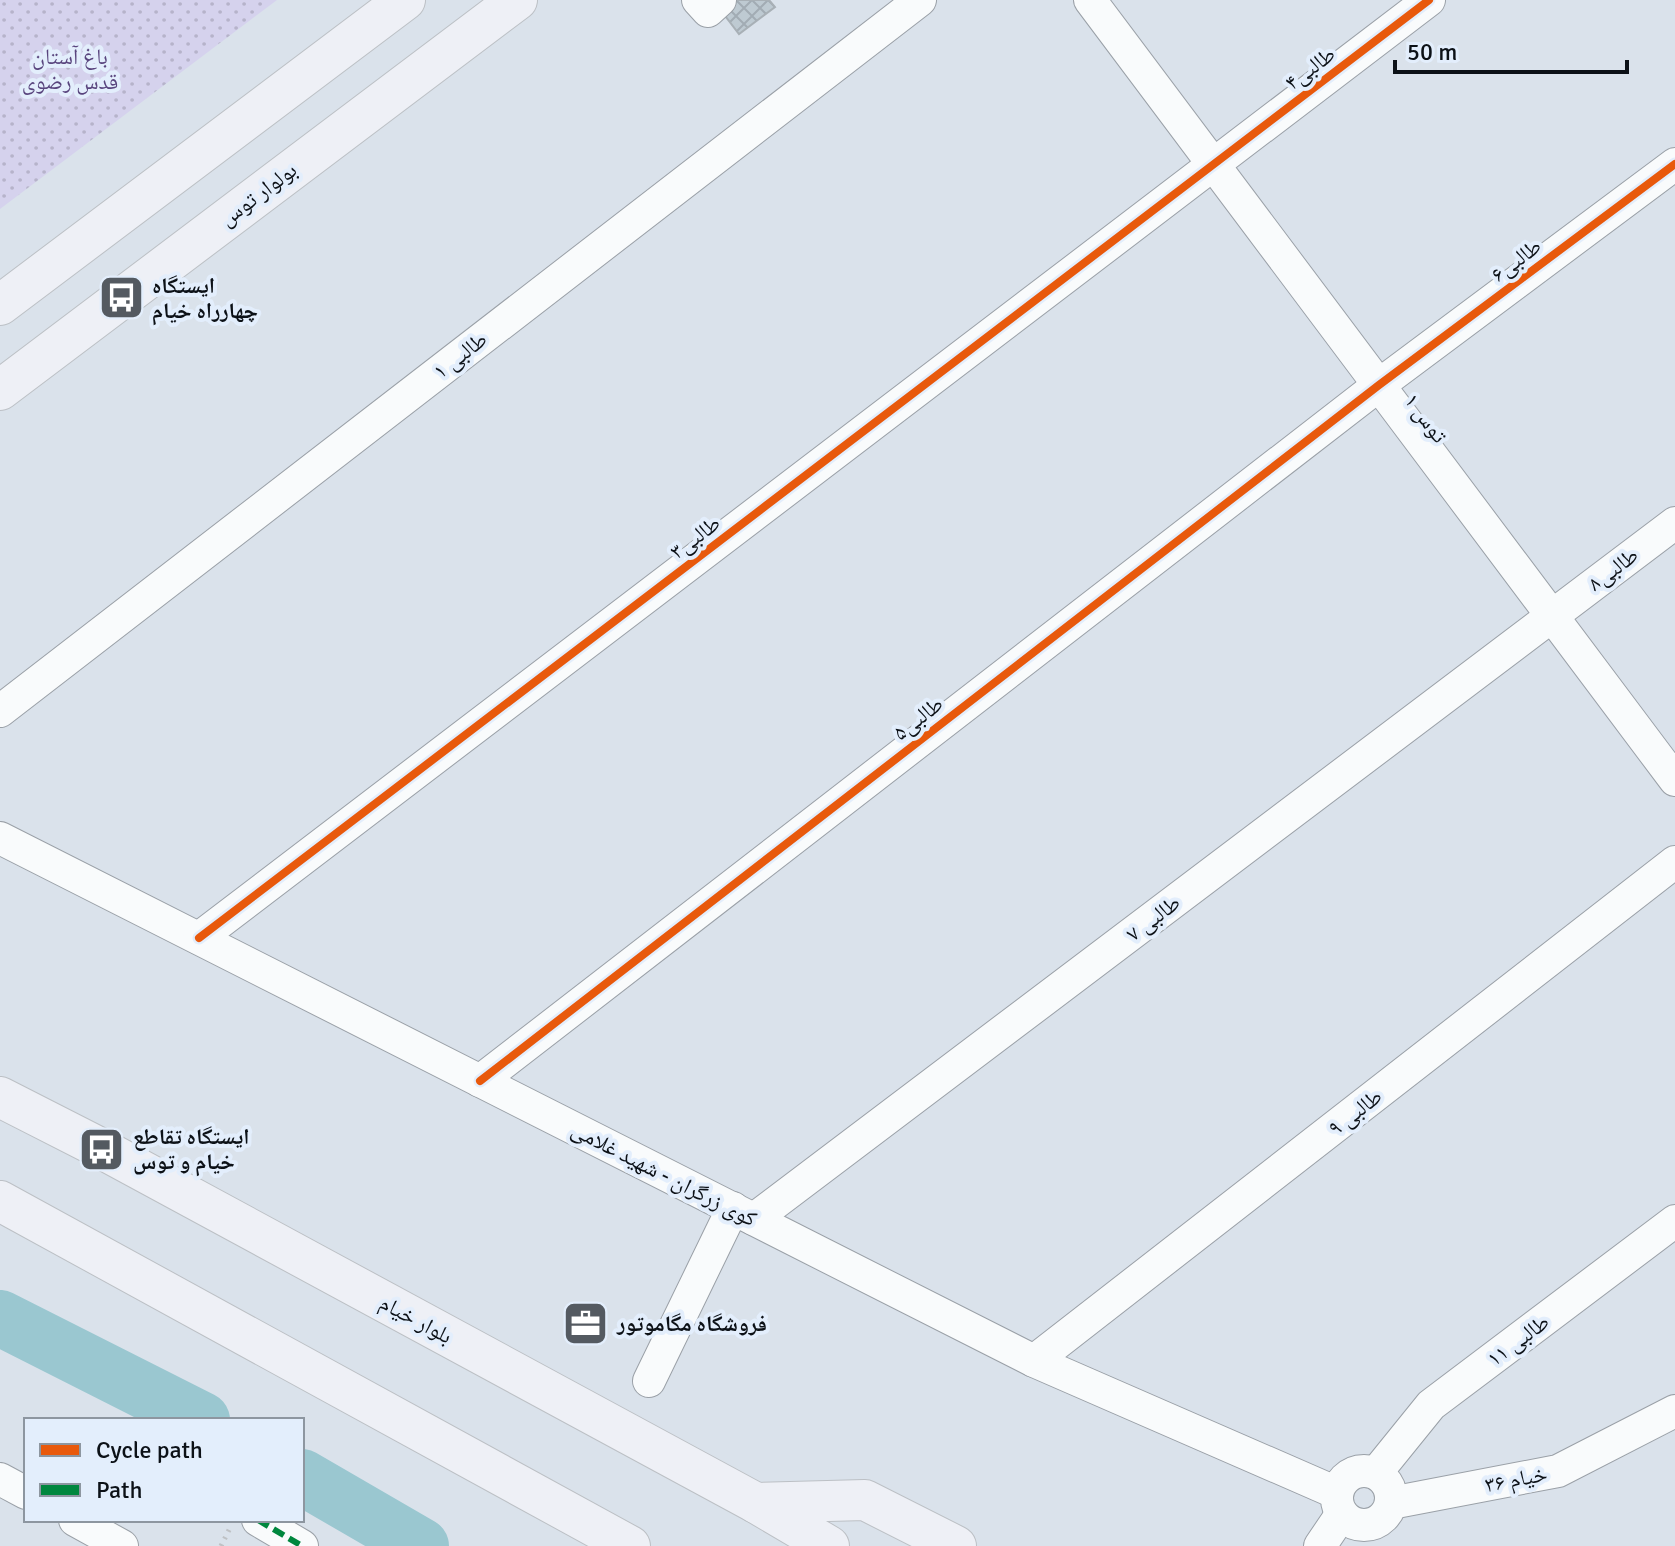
<svg xmlns="http://www.w3.org/2000/svg" width="1675" height="1546" font-family="Signika,'Noto Naskh Arabic',sans-serif">
<style>
.garden{fill:url(#garden-dots)}
.lines{fill:none;stroke-linecap:round;stroke-linejoin:round}
.river{stroke:#9ac7d0;stroke-width:56}
.building{fill:url(#building-cross-hatch);stroke:#a8b0b6;stroke-width:2}
.minor-casing{stroke:#9aa0a7;stroke-width:34}
.major-casing{stroke:#bcc0c5;stroke-width:42}
.path{stroke:#bec1c4;stroke-width:5;stroke-dasharray:2 6;stroke-linecap:butt}
.minor{stroke:#f9fbfc;stroke-width:32}
.major{stroke:#eef0f6;stroke-width:40}
.quiet{stroke:#00873e;stroke-width:6;stroke-dasharray:12 6;stroke-linecap:butt}
.cycleway-casing{stroke:#e3eefc;stroke-width:13}
.cycleway{stroke:#e8590c;stroke-width:8}
.labels{text-anchor:middle;dominant-baseline:central;stroke-width:8;stroke-linejoin:round;paint-order:stroke}
.park-label{font-size:22px;fill:#59457e;stroke:#e3eefc}
.street-label{font-size:22px;fill:#0c1117;stroke:#e3eefc}
.poi-label{font-size:22px;font-weight:bold;fill:#0c1117;stroke:#e3eefc;text-anchor:start}
</style>
<defs>
<pattern id="garden-dots" width="8" height="8" patternUnits="userSpaceOnUse" patternTransform="scale(2)"><rect width="8" height="8" fill="#d5d2ed"/><path d="M2 2h.1M6 6h.1" fill="none" stroke="#b6b3ca" stroke-width="1.8" stroke-linecap="round"/></pattern>
<pattern id="building-cross-hatch" width="8" height="8" patternUnits="userSpaceOnUse" patternTransform="scale(2)"><rect width="8" height="8" fill="#becad2"/><path d="M0 0l8 8M0 8l8-8" fill="none" stroke="#a2acb4"/></pattern>
</defs>
<rect width="100%" height="100%" fill="#dae2eb"/>
<path class="garden" d="M0,0H277L0,209Z"/>
<g class="lines">
<g class="river">
<path d="M0,1318L202,1420"/>
<path d="M302,1477L421,1546"/>
</g>
</g>
<path class="building" d="M713,0H769L775,7L739,34Z"/>
<g class="lines">
<defs>
<g id="minor">
<path d="M698,0L708,11L720,0"/>
<path d="M1090,0L1675,780"/>
<path d="M0,711L920,0"/>
<path d="M0,838L1034,1361L1337,1493"/>
<path d="M199,938L1429,0"/>
<path d="M480,1081L1379,385L1675,164"/>
<path d="M754,1219L1675,523"/>
<path d="M1034,1361L1675,862"/>
<path d="M649,1381L733,1208"/>
<circle cx="1364" cy="1498" r="27"/>
<path d="M1376,1473L1431,1405L1675,1221"/>
<path d="M0,1479L26,1493"/>
<path d="M1391,1503L1558,1471L1675,1411"/>
<path d="M75,1520L122,1546"/>
<path d="M258,1520L302,1546"/>
<path d="M1320,1546L1341,1515"/>
</g>
<g id="major">
<path d="M0,305L405,0"/>
<path d="M0,390L517,0"/>
<path d="M0,1097L102,1149L756,1503L829,1546"/>
<path d="M0,1201L630,1546"/>
<path d="M756,1503L865,1500L956,1546"/>
</g>
</defs>
<use href="#minor" class="minor-casing"/>
<use href="#major" class="major-casing"/>
<path class="path" d="M221,1546L230,1528"/>
<use href="#minor" class="minor"/>
<use href="#major" class="major"/>
<path class="quiet" d="M258,1520L302,1546"/>
<defs>
<g id="cycleway">
<path d="M199,938L1429,0"/>
<path d="M480,1081L1379,385L1675,164"/>
</g>
</defs>
<use href="#cycleway" class="cycleway-casing"/>
<use href="#cycleway" class="cycleway"/>
</g>
<defs>
<symbol id="bus-square" viewBox="-11 -11 22 22"><rect x="-9" y="-9" width="18" height="18" rx="4" fill="#545a61" stroke="#e3eefc"/><path d="M-5-6H5V4H4V6H2V4H-2V6H-4V4H-5ZM-3.5-4V0h7V-4ZM-3.5 1.2v1.5H-2V1.2ZM2 1.2v1.5H3.5V1.2Z" fill="#fff"/></symbol>
<symbol id="office-square" viewBox="-11 -11 22 22"><rect x="-9" y="-9" width="18" height="18" rx="4" fill="#545a61" stroke="#e3eefc"/><path d="M-6-3h4V-5.5h4V-3h4V5H-6ZM-1-4.5V-3h2v-1.5ZM-6 0V1H6V0Z" fill="#fff"/></symbol>
</defs>
<g fill-rule="evenodd">
<use href="#bus-square" x="96" y="272" width="51" height="51"/>
<use href="#bus-square" x="76" y="1124" width="51" height="51"/>
<use href="#office-square" x="560" y="1298" width="51" height="51"/>
</g>
<g class="labels">
<g class="park-label">
<text x="70" y="56">باغ آستان<tspan x="70" dy="25">قدس رضوی</tspan></text>
</g>
<g class="street-label">
<text transform="translate(1310 68) rotate(-37)">طالبی۴</text>
<text transform="translate(258 194) rotate(-37)">بولوار توس</text>
<text transform="translate(1516 260) rotate(-37)">طالبی۶</text>
<text transform="translate(460 355) rotate(-38)">طالبی ۱</text>
<text transform="translate(1426 418) rotate(53)">توس ۱</text>
<text transform="translate(695 537) rotate(-37)">طالبی۳</text>
<text transform="translate(1613 569) rotate(-37)">طالبی۸</text>
<text transform="translate(918 718) rotate(-38)">طالبی۵</text>
<text transform="translate(1153 918) rotate(-37)">طالبی ۷</text>
<text transform="translate(1355 1112) rotate(-38)">طالبی ۹</text>
<text transform="translate(664 1174) rotate(27)">کوی زرگران - شهید غلامی</text>
<text transform="translate(416 1319) rotate(28)">بلوار خیام</text>
<text transform="translate(1518 1340) rotate(-37)">طالبی ۱۱</text>
<text transform="translate(1516 1479) rotate(-11)">خیام ۳۶</text>
</g>
<g class="poi-label">
<text x="152" y="285">ایستگاه<tspan x="152" dy="25">چهارراه خیام</tspan></text>
<text x="133" y="1136">ایستگاه تقاطع<tspan x="133" dy="25">خیام و توس</tspan></text>
<text x="617" y="1323">فروشگاه مگاموتور</text>
</g>
</g>
<rect x="24" y="1418" width="280" height="104" fill="#e3eefc" stroke="#8d96a0" stroke-width="2"/>
<rect x="40" y="1444" width="40" height="12" fill="#e8590c" stroke="#8d96a0" stroke-width="2"/>
<text x="96" y="1458" font-size="24" fill="#0c1117">Cycle path</text>
<rect x="40" y="1484" width="40" height="12" fill="#00873e" stroke="#8d96a0" stroke-width="2"/>
<text x="96" y="1498" font-size="24" fill="#0c1117">Path</text>
<path d="M1395 60v12h232v-12" fill="none" stroke="#0c1117" stroke-width="4"/>
<text x="1407" y="60" font-size="24" fill="#0c1117" stroke="#e3eefc" stroke-width="6" paint-order="stroke">50 m</text>
</svg>
